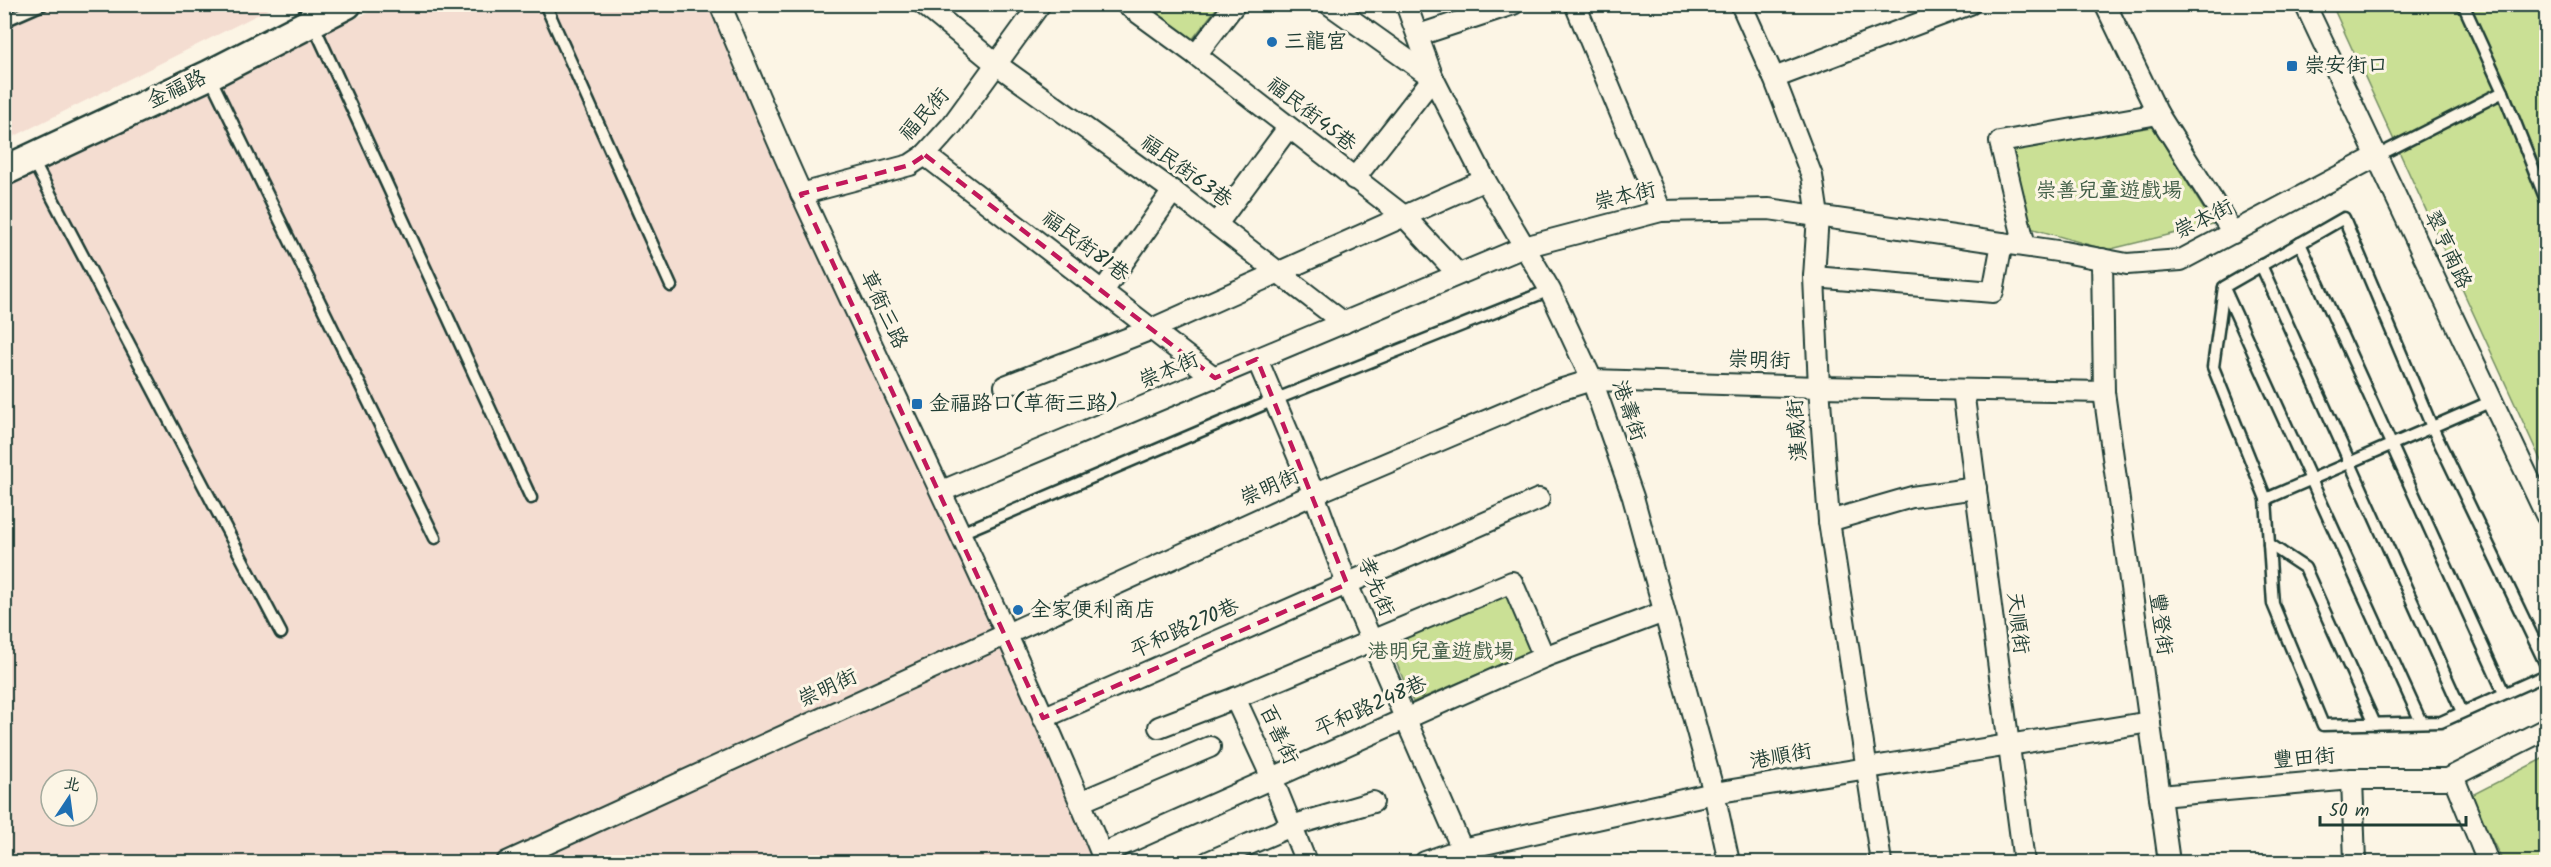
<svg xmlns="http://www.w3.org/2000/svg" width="2551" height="867" font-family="Kalam,'LXGW WenKai TC',sans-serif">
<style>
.built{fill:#f4ddd1;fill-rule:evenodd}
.green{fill:#cae095;stroke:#748e64;stroke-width:1.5}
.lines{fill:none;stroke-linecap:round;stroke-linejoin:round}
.lane-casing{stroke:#1f3d34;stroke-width:15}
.street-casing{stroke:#1f3d34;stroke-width:24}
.secondary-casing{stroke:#1f3d34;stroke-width:33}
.lane{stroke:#fcf5e5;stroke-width:10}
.street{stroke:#fcf5e5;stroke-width:20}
.secondary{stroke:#fcf5e5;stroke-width:28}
.marked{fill:none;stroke:#c2185b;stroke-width:4.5;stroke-dasharray:12 8;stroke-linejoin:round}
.poi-dot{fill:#1f6fb2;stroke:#fcf5e5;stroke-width:2}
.labels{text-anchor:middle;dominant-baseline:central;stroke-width:6;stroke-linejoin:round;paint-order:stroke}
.poi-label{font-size:21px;fill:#1f3d34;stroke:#fcf5e5;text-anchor:start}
.street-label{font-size:21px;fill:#1f3d34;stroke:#fcf5e5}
.park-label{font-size:21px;fill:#415e47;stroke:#fcf5e5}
</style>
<rect width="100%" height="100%" fill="#fcf5e5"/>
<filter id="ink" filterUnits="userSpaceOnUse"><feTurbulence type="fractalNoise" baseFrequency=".0167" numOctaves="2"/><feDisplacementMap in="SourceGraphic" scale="12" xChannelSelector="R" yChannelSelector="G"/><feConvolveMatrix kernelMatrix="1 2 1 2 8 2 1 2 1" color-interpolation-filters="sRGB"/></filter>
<g filter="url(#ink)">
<g class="built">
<path d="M5,5H277L5,141Z"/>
<path d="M385,5H707L812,207L1105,862H5L4,177ZM51,780H87V816H51Z"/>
</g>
<g class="green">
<path d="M1133,5H1219L1188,45Z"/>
<path d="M2332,5H2546V472Z"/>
<path d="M2153,127L2213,224L2107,250L2030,228L2011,148Z"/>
<path d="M1509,584L1537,649L1413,702L1385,636Z"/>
<path d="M2546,757V862H2503L2470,796Z"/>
</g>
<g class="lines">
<defs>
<g id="lane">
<path d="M304,4L531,498"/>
<path d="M545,4L671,286"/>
<path d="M2463,4L2503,92L2546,200"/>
<path d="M4,21L43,4"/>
<path d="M209,75L435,538"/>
<path d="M2377,156L2503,92"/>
<path d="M32,159L281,633"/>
<path d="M2300,243L2504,693"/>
<path d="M2261,265L2462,712"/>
<path d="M2224,288L2421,722"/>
<path d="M2266,499L2492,401"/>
<path d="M961,533L1274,400L1550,290"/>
<path d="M2269,544L2305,568L2375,724"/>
<path d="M2546,665L2432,427L2344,218L2224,287L2213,367L2266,499L2273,604L2323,725L2441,722L2546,675"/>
</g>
<g id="street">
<path d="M720,4C747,68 773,132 802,195C904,417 1013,636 1105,862"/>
<path d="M923,4L996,64L1173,191L1344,323"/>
<path d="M1126,4L1196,55L1405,217L1457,273"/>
<path d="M1329,4L1433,78L1354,179"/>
<path d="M1406,4L1433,78L1485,180L1550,290L1592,380L1633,497L1714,793L1729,862"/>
<path d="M1575,4L1661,211"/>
<path d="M1741,4L1774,78L1812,176L1818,216L1814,277L1819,387L1829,521L1881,862"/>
<path d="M2105,4L2158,114L2233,233"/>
<path d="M2305,4L2546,515"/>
<path d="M1419,35L1513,4"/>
<path d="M1196,55L1235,4"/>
<path d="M1774,78L1970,4"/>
<path d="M925,155L1215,378"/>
<path d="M801,194L910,165L925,155L952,125L1040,4"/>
<path d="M1217,224L1288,128"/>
<path d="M2025,246L2000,142L2158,114"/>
<path d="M2102,259L2104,392L2169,862"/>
<path d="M1814,277L1993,292L2002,243"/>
<path d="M1103,291L1173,191"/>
<path d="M1257,359L1314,494L1347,584L1462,849L1466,862"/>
<path d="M1005,386L1152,329L1485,180"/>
<path d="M1963,390L2024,862"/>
<path d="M942,491L1524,247L1661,211L1769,209L2064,252L2127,264L2181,260L2377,156"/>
<path d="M1829,521L1912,497L1976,488"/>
<path d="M1235,698L1272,778L1306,862"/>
<path d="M1043,718L1539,499"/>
<path d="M1159,727L1235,698L1512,582L1544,657"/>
<path d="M2453,776L2488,862"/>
<path d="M2352,779L2355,862"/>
<path d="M2160,796L2352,779H2447L2546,729"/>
<path d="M1080,802L1210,747"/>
<path d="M1102,854L1544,657L1664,612"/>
<path d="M507,862L1314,494L1556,391L1592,380L1819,387L2104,392"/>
<path d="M1208,862L1291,826L1373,802"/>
<path d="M1425,862L1462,849L1714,793L2150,722"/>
</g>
<path id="secondary" d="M4,171L209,75L347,4"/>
</defs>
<use href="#lane" class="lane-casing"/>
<use href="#street" class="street-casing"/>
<use href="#secondary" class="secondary-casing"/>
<use href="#lane" class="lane"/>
<use href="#street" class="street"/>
<use href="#secondary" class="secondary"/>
</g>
</g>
<path class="marked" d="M925,155L1215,378L1257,359L1347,584L1043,718L801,194L910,165Z"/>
<g class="poi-dot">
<circle cx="1272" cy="42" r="6"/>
<rect x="2286" y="60" width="12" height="12" rx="3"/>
<rect x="911" y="398" width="12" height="12" rx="3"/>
<circle cx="1018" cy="610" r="6"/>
</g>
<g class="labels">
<g class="poi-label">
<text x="1284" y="42">三龍宮</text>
<text x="2304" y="66">崇安街口</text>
<text x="929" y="404">金福路口(草衙三路)</text>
<text x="1030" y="610">全家便利商店</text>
</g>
<g class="street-label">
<text transform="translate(177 90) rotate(-25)">金福路</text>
<text transform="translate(925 115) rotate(-48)">福民街</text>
<text transform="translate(1311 115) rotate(38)">福民街45巷</text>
<text transform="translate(1186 172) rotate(36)">福民街63巷</text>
<text transform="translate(1625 197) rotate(-13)">崇本街</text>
<text transform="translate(2204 220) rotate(-26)">崇本街</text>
<text transform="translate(1085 247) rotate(37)">福民街81巷</text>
<text transform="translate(2447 250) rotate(65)">翠亨南路</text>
<text transform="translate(883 310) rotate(65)">草衙三路</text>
<text transform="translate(1759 361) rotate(2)">崇明街</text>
<text transform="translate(1169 371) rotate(-23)">崇本街</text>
<text transform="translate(1628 411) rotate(71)">港壽街</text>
<text transform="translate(1798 430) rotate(-94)">漢威街</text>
<text transform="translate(1270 488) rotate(-24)">崇明街</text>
<text transform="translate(1375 587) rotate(67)">孝先街</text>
<text transform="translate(2017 623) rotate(83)">天順街</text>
<text transform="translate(2160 624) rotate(82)">豐登街</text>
<text transform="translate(1185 629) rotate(-24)">平和路270巷</text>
<text transform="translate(828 689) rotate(-25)">崇明街</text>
<text transform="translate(1371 707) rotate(-24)">平和路248巷</text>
<text transform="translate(1278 735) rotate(65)">百善街</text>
<text transform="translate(1781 757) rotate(-10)">港順街</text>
<text transform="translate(2304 759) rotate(-5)">豐田街</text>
</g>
<g class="park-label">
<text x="2109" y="191">崇善兒童遊戲場</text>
<text x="1441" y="652">港明兒童遊戲場</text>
</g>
</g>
<rect width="2551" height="867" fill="none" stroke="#fcf5e5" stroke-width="24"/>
<rect x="12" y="12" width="2527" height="843" fill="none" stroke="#1f3d34" stroke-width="2" filter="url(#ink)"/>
<g transform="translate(69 798) rotate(13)"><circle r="28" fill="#fcf5e5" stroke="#a4ab9e" stroke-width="1.5"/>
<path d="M0-4.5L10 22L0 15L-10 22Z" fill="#1f6fb2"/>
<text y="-9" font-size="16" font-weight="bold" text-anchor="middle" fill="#1f3d34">北</text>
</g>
<path d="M2320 816v9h146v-9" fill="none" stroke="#1f3d34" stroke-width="3"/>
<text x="2329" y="816" font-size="18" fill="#1f3d34" stroke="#fcf5e5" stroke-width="4.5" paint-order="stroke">50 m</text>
</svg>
